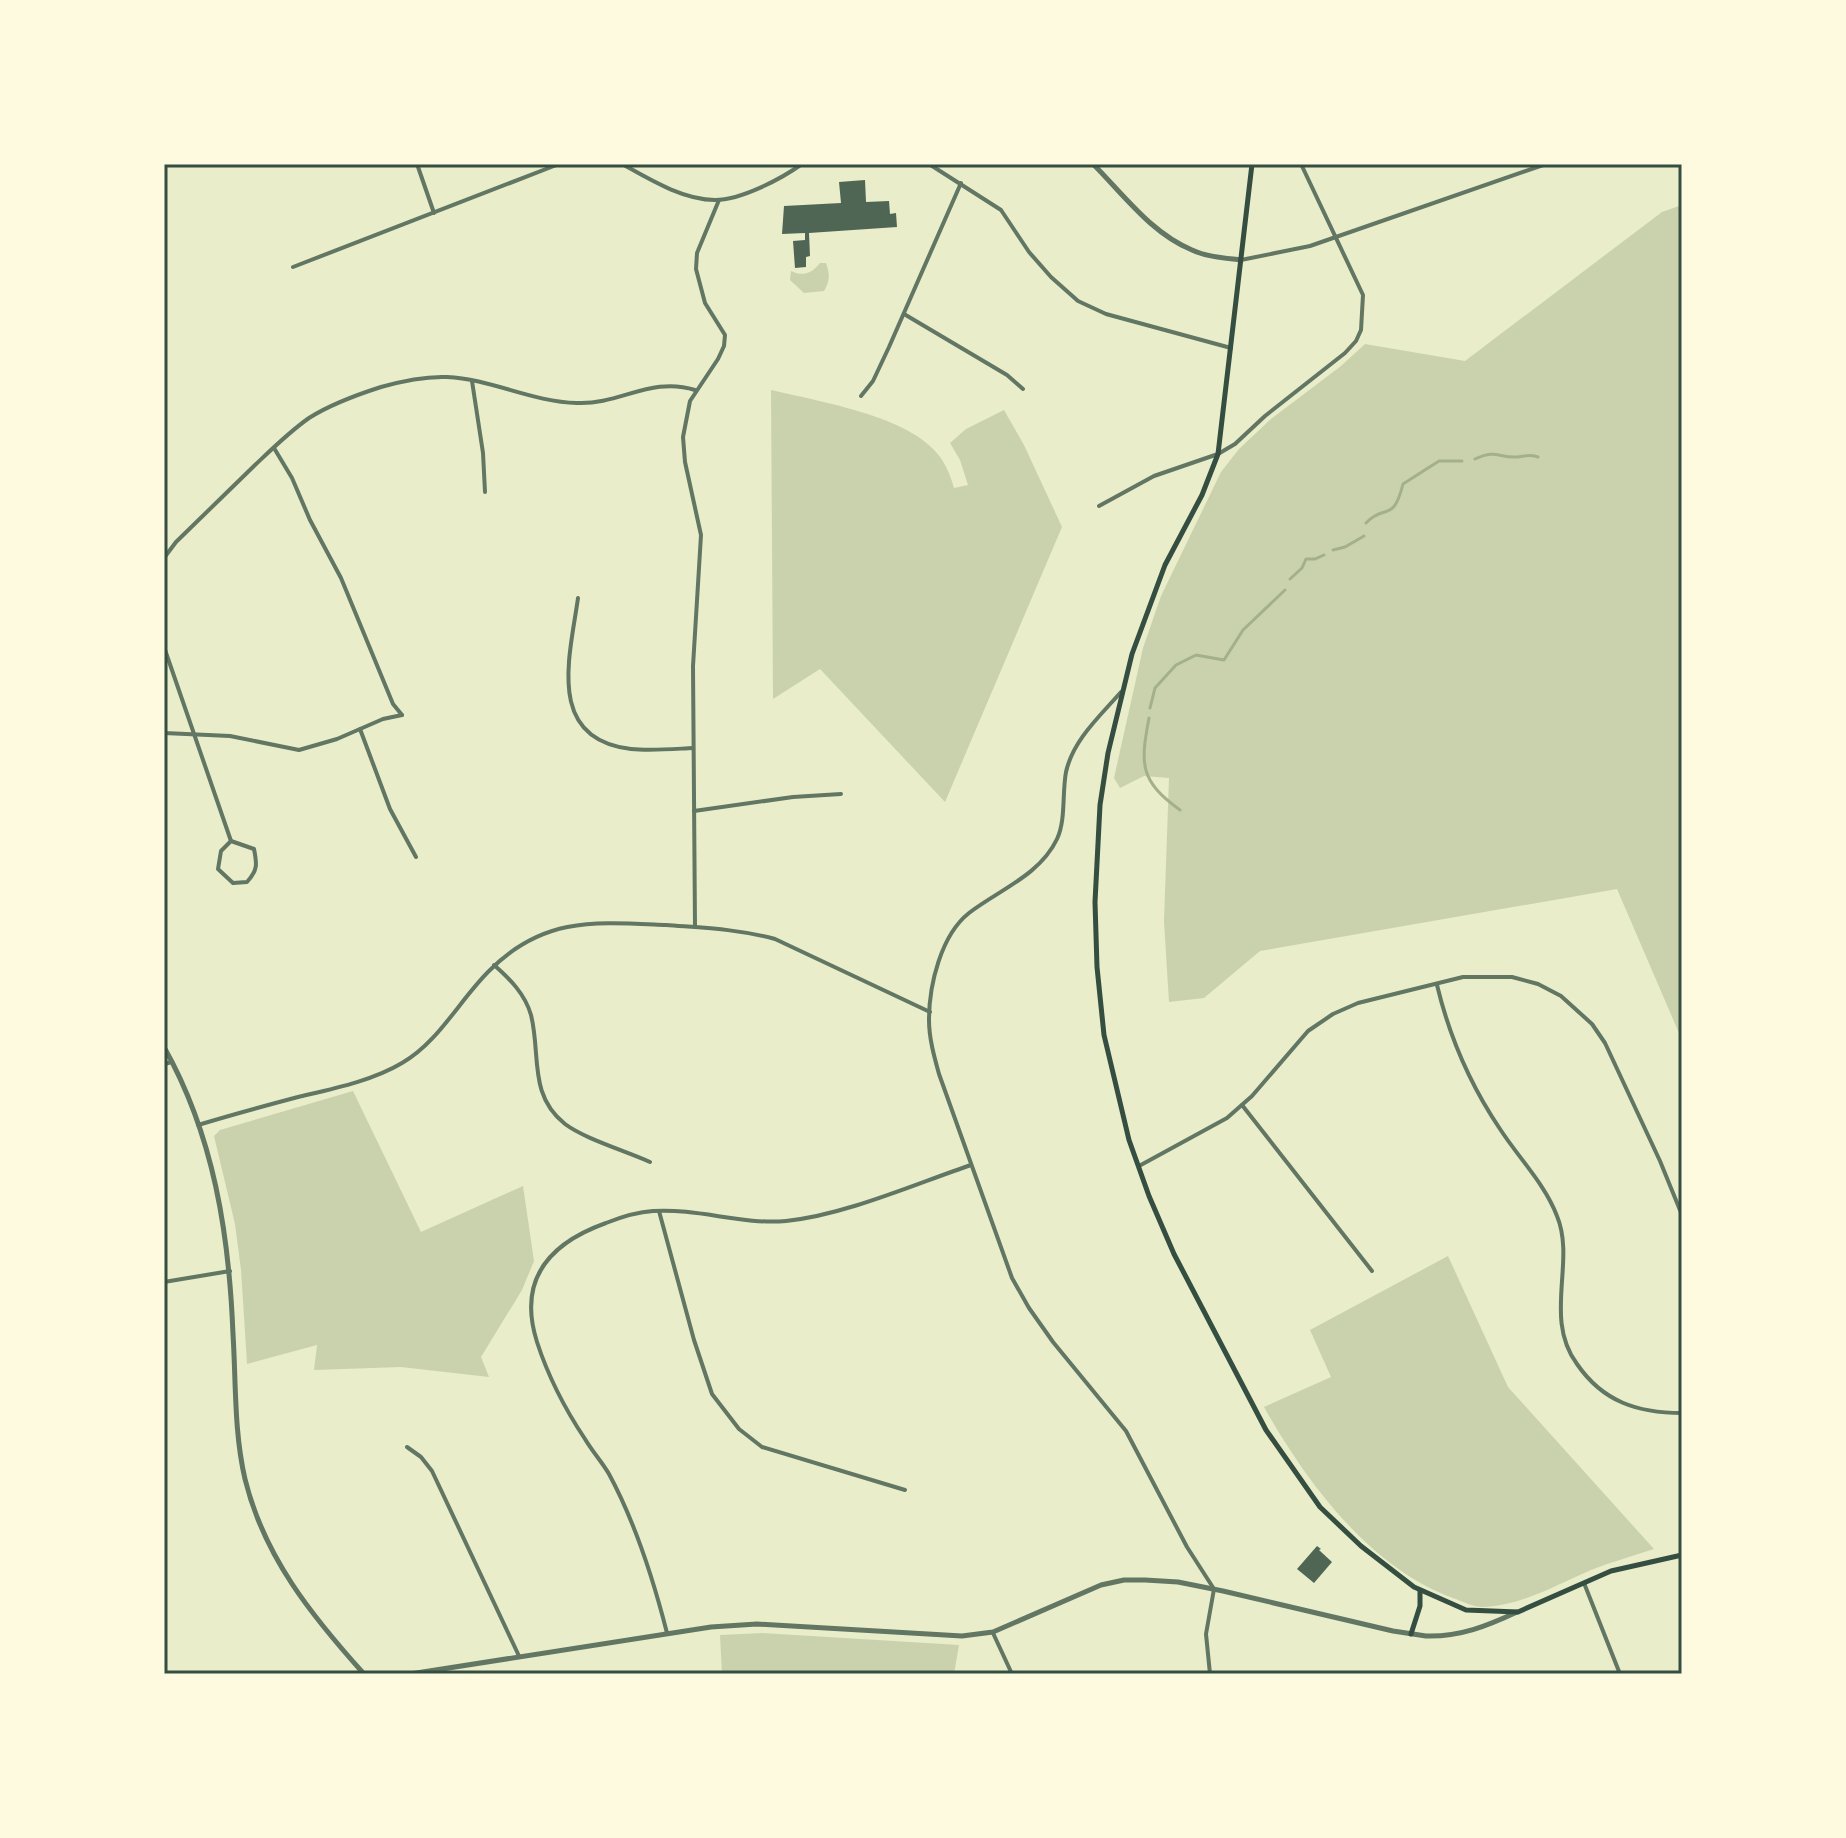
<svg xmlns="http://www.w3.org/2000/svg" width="1846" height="1838" font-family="'Sofia Sans Condensed',sans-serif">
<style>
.green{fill:#cad2ad}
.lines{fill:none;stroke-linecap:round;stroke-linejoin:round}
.stream{stroke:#a3b18a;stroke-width:3}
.building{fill:#4f6655}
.minor{stroke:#617663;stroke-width:4}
.tertiary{stroke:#617663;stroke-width:5}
.secondary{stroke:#344e41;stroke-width:5}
.neatline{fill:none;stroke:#344e41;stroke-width:3}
</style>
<rect width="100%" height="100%" fill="#e9edc9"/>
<g class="green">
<path d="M1682,205V1040L1617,889L1260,951L1204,998L1169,1002L1164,921L1169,778L1144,776L1120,788L1114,778L1143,648L1161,596L1221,472L1239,449L1271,419L1341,366L1365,344L1465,361L1662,212Z"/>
<path d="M820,263H826C830,274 830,281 824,291L804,293L790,280L791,271C804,277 812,273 820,263Z"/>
<path d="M771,390C817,401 902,415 934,450C945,461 950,474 954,488L968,485L960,460L950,443L966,429L1004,410L1024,445L1062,527L945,802L820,669L773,699Z"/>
<path d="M353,1091L421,1232L523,1186L534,1261L522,1290L481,1357L489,1377L401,1367L314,1370L317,1345L247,1364L241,1270L235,1224L214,1136L220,1130Z"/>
<path d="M1448,1256L1508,1387L1654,1549C1633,1556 1611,1562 1591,1570C1556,1585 1521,1606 1482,1607C1473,1607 1462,1601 1453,1598C1370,1568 1306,1482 1264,1407L1331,1377L1310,1330Z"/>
<path d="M762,1633L959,1645L954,1674H722L720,1635Z"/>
</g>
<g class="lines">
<g class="stream">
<path d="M1475,459C1497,449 1498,458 1517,457C1526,456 1529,454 1538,457"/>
<path d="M1366,523C1385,503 1393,524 1403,484L1439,461H1462"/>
<path d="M1333,550L1345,547L1364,536"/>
<path d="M1290,579L1302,568L1306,559H1315L1324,555"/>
<path d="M1150,708L1155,688L1176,665L1196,655L1224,660L1243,630L1285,590"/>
<path d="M1149,718C1140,765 1140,781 1180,810"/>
</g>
</g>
<g class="building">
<path d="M865,180L866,202L889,201L890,214L896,213L897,227L809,233L810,256L806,257V267L795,268L793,241L805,240V233L782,234L784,206L841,203L839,182Z"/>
<path d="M1317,1546L1321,1549L1319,1550L1332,1562L1314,1583L1297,1569Z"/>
</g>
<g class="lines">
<g class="minor">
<path d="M417,164L434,213"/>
<path d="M622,164C649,179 683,200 715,200C741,200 781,179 802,164"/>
<path d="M929,164L1001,210L1029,252L1051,277L1078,301L1106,314L1231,348"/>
<path d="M1241,260L1310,246L1546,164"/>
<path d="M293,267L559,164"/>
<path d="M904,314L1007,375L1023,389"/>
<path d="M472,381L483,453L485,492"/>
<path d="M861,396L873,381L889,347L961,183"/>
<path d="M274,448L292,478L310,520L341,578L393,704L402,715"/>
<path d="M1099,506L1154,476L1218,454L1235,444L1265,416L1345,353L1356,341L1361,330L1363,295L1301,164"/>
<path d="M164,558L176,542C202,517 228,491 254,466C272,449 289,432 309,418C331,404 356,395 381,387C402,381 424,376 447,377C491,379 532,402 577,403C620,405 651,376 695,390"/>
<path d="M578,598C570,656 545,739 631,749C651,751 673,749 693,748"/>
<path d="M164,647L231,841"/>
<path d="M1121,692C1100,716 1073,740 1066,772C1062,793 1066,820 1057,839C1040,875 999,890 969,913C941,935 929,985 929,1020C929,1038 934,1056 939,1074L1012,1278L1029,1308L1053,1342L1126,1431L1187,1547L1214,1589L1206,1634L1210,1674"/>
<path d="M360,729L390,809L416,857"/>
<path d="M164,733L230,736L299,750L337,739L383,719L402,715"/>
<path d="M694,811L793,797L841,794"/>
<path d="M231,841L254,849C257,864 258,870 247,882L233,883L218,869L221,851Z"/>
<path d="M695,927L693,666L701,535L685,462L683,437L690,401L718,359L724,346L725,335L705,303L696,269L697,253L719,200"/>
<path d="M494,965C510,979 525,994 531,1015C541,1054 528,1095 565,1124C585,1139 626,1151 650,1162"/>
<path d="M1437,985C1449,1035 1471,1086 1500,1129C1518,1157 1545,1184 1557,1216C1576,1262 1543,1318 1577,1364C1603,1402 1638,1413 1682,1413"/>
<path d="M164,1064L172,1062"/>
<path d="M1242,1105L1372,1271"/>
<path d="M198,1125C231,1115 264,1106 298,1097C332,1089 372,1081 402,1063C439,1042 460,999 490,970C544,916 597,922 666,925C704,928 738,929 775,939L930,1012"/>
<path d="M1139,1166L1227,1118L1252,1096L1308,1031L1333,1014L1358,1003L1463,977H1512L1538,984L1561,996L1592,1024L1605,1043L1660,1161L1682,1215"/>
<path d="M659,1211L694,1340L712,1394L739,1429L762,1447L905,1490"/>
<path d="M164,1282L230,1271"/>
<path d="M407,1447L421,1457L432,1471L519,1656"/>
<path d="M1584,1583L1620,1674"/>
<path d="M667,1633C653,1578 636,1524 609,1474C602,1462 592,1451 585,1439C565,1409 548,1376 537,1342C517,1279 550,1243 606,1223C621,1217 637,1212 653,1211C698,1208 742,1225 786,1221C845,1215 915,1184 971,1165"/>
<path d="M993,1633L1012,1674"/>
</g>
<g class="tertiary">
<path d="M1093,164C1124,195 1151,233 1192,250C1207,257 1225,258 1241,260"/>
<path d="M164,1047C214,1136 229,1234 233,1334C236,1382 234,1432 245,1479C264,1557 312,1616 364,1674"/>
<path d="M410,1674L711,1627L757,1624L962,1636L993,1632L1101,1585L1124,1580H1145L1178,1582L1223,1591L1393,1631L1426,1636C1460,1637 1487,1626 1517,1612"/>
</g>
<g class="secondary">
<path d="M1252,164L1218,454L1202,495L1165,565L1132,654L1108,753L1100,805L1095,902L1097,967L1104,1035L1129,1140L1149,1196L1174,1254L1266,1430L1320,1507L1361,1546L1414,1587L1466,1610L1518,1612L1611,1571L1682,1555"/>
<path d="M1411,1634L1420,1606V1591"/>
</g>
</g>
<rect width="1846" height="1838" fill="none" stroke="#fefae0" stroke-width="332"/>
<rect x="166" y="166" width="1514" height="1506" class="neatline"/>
</svg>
